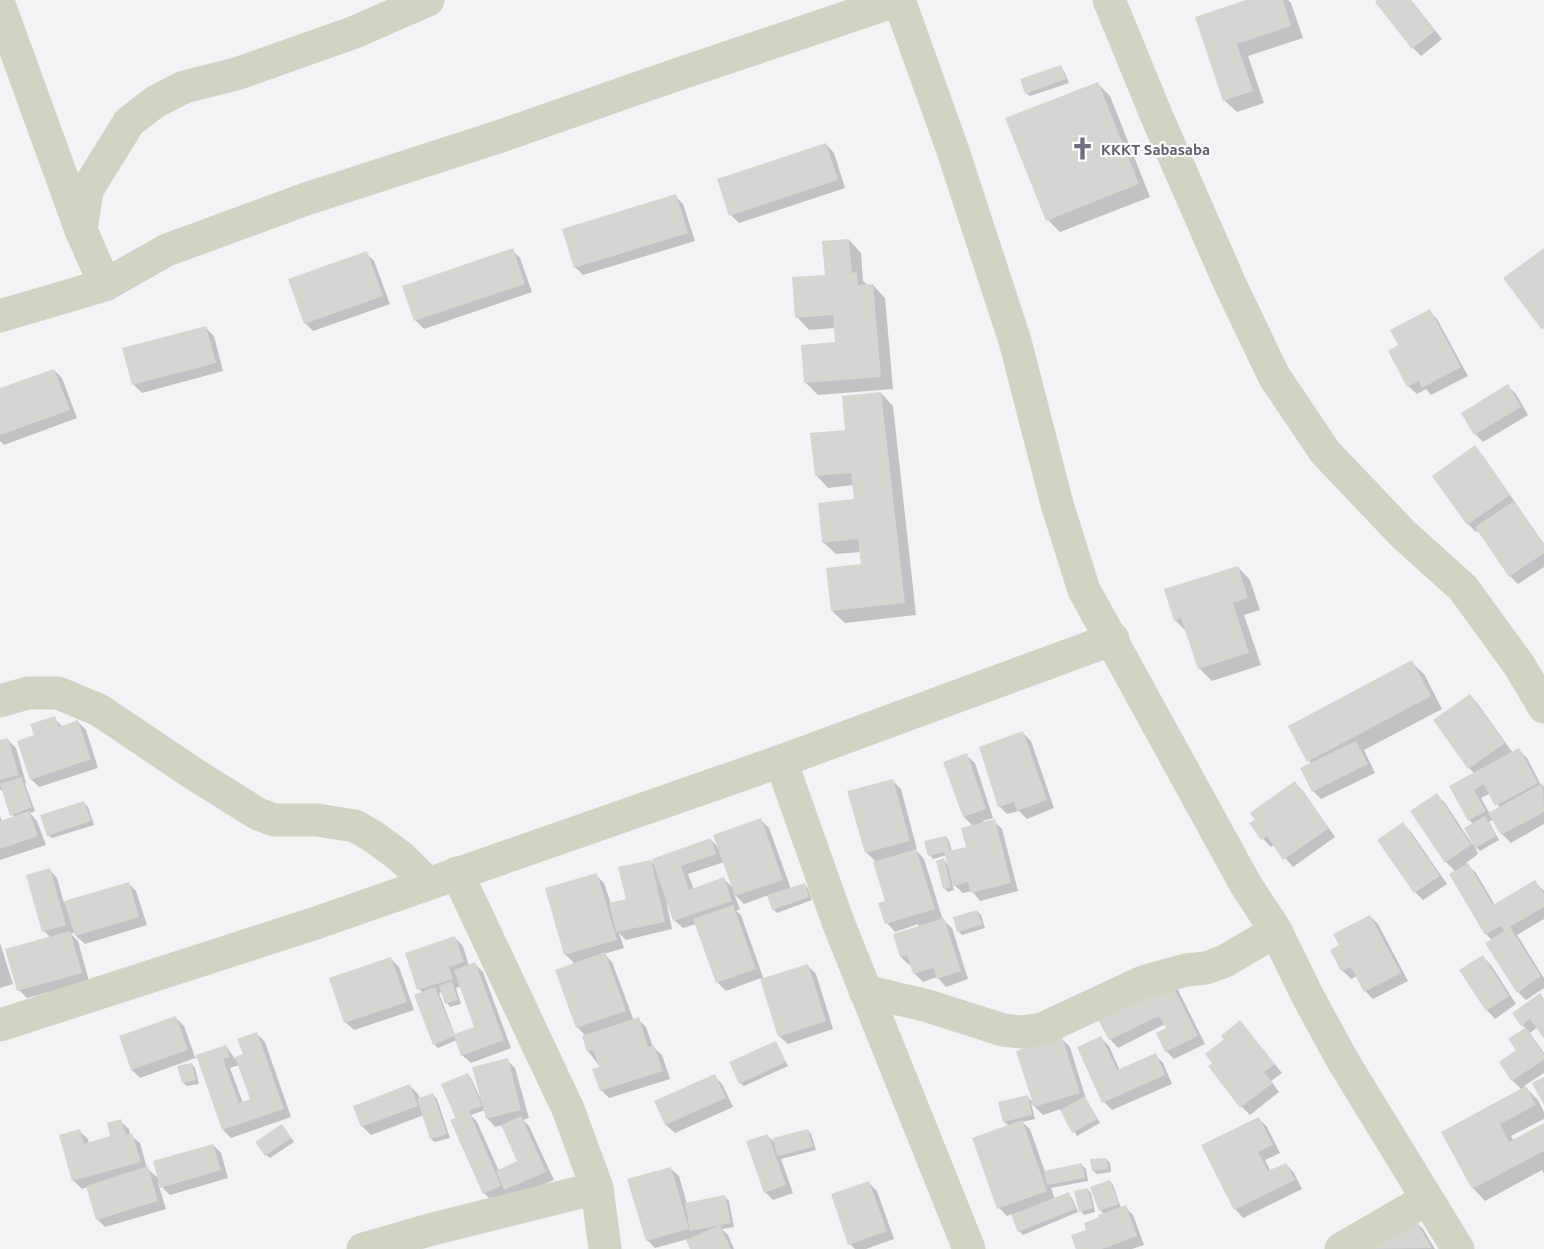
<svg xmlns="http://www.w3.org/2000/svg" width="1544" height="1249" font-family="Ubuntu,sans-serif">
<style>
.shadow{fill:#0003;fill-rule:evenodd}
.building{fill:#d3d7cf}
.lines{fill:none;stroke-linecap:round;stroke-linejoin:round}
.minor{stroke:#cfd4c4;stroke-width:33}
.labels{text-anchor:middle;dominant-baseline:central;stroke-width:4.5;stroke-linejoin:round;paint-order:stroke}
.worship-label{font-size:15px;font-weight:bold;fill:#5b616d;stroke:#fff;text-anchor:start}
</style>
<rect width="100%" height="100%" fill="#f3f3f5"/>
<g class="shadow">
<path d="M1251,0H1288L1291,3L1303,38L1248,56L1264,103L1237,112L1224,100L1197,18Z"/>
<path d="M1380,0H1411L1442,39L1421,56L1413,48Z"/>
<path d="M1061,67L1064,71L1069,83L1030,96L1026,93Z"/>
<path d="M1098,84L1110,96L1150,197L1060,232L1048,220Z"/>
<path d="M826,144L834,153L845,188L739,223L731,215Z"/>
<path d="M675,196L683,204L695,241L583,275L575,267Z"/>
<path d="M849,240L861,253L863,281L869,286L873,285L885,298L893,389L818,395L806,383L837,344L835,328L809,330L797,317L827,276Z"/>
<path d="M512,250L520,258L532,292L424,329L416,321L404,287Z"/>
<path d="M366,253L374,261L390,304L313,331L305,323Z"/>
<path d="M1429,311L1437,319L1468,376L1431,395L1426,389L1417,394L1408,386L1400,346Z"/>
<path d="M205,327L214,336L223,371L142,393L134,385Z"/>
<path d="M54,370L62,378L77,418L4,445L0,441V390Z"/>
<path d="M1508,386L1516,394L1528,415L1483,442L1475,434Z"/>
<path d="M881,393L893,406L916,615L845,623L832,611L863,566L861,552L836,554L823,542L855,501L854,485L828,488L816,475L847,431Z"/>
<path d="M1475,447L1483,456L1544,544V567L1518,584L1510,576L1478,531L1476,532L1468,524Z"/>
<path d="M1238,567L1250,580L1260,610L1244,615L1261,665L1212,681L1199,668L1187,632L1175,620Z"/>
<path d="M1411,662L1424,674L1442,709L1364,750L1375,773L1321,799L1313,791L1312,764L1309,761Z"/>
<path d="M1470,695L1478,704L1513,753L1519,750L1527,758L1541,785L1544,786V824L1511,843L1502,834L1494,819L1489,822L1499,840L1480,851L1475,846L1478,854L1466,863L1476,873L1495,905L1535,882L1544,891V919L1517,935L1544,978V988L1526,1000L1518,992L1492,940L1486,934L1456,872L1446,862L1412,811L1437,795L1445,803L1472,844L1474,843L1473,824L1469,820L1475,774L1469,768ZM1491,793L1500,808L1490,814L1481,798Z"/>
<path d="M54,718L63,727L78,722L86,730L98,768L39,787L31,779L36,736Z"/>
<path d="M1023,733L1031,741L1054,808L1027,819L1019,811L1007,814L999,806Z"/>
<path d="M8,740L16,748L26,783L25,784L35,811L30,813L37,821L46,845L0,860V816L2,822L14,817L2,790H0V742Z"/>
<path d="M966,755L975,763L993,818L983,821L984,823L994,821L1002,829L1018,891L980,901L972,891L963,893L952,883L954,890L948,892L944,888V860L949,866L947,855L933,859L930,855L946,837L949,841L952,852L968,848L973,826L964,817Z"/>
<path d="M893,781L901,789L917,849H915L924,859L943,920L952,928L968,979L946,987L937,977L923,982L915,974L911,964L909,965L901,957L919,927L918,924L895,932L887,923V901L876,862L866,852Z"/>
<path d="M1295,783L1303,791L1335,837L1293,867L1274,845L1271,847L1263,839Z"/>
<path d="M84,803L88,807L94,825L52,838L48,835Z"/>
<path d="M761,820L769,828L791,889L804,884L808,888L812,900L777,913L773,909L769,895L744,904L734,894L740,909L736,911L741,915L764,980L808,966L816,974L833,1029L788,1044L779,1036L761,978L726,991L717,982L696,924L683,928L674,920L669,904L667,905L672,929L626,940L619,933L624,948L604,954L612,962L634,1021L638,1019L646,1027L653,1047L662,1055L670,1079L609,1098L601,1090V1068L588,1051L586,1036L577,1027L575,964L565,954L596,875L604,883L611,904L628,900L651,861L656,867L711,840L719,848ZM724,862L734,889L724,879L694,890L688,874Z"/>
<path d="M1403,824L1411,832L1447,884L1423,900L1415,892Z"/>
<path d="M49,869L57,878L64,903L128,883L136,891L147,925L85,944L77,937L75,932L71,934L78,941L89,981L27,998L19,990L51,938L44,931Z"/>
<path d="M977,911L981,915L985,928L962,935L959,932Z"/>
<path d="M1370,916L1378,924L1408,981L1373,999L1365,991L1357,976L1351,979L1343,971L1332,950L1341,945Z"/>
<path d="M455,938L463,946L469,966L475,964L483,972L511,1048L471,1063L462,1055L457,1040L438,1048L434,1044L423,993L419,989ZM462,986L476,1028L455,1035L439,993L443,992L447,1003L450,1007L461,1004L456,988Z"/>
<path d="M0,943L13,984L0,988Z"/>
<path d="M1483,957L1491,965L1516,1004L1495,1019L1487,1010L1461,970Z"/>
<path d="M391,959L399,967L414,1010L354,1030L345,1022Z"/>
<path d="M1170,981L1178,990L1205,1044L1174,1059L1166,1051L1168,1029L1165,1024L1118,1048L1110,1039Z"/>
<path d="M1544,999V1036L1538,1027L1530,1033L1544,1053V1073L1524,1086L1538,1100L1544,1112V1119L1511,1136L1514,1141L1544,1125V1174L1542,1170L1485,1201L1473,1188L1443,1132L1522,1090L1512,1080L1501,1062L1518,1051L1526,1029L1522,1025Z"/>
<path d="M176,1018L184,1026L195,1057L226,1046L235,1059L245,1055L257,1034L265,1042L291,1117L231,1138L223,1130L198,1057L140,1078L132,1070L121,1037ZM239,1065L252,1100L243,1103L230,1068Z"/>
<path d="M1240,1022L1282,1073L1271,1081L1279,1092L1250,1115L1242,1107L1226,1040Z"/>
<path d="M1101,1038L1109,1046L1120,1071L1155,1055L1163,1063L1172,1084L1112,1110L1104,1102Z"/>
<path d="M1062,1039L1070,1047L1086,1099L1100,1123L1077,1136L1061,1109L1043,1115L1031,1103L1035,1119L1022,1122L1030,1129L1045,1172L1082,1165L1086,1169L1088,1181L1051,1188L1055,1199L1068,1194L1072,1198L1078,1212L1023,1235L1019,1231L1012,1214L1007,1216L999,1208L1009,1126L1004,1122L1027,1096L1034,1104Z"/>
<path d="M775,1042L788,1066L744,1086L740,1083Z"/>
<path d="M507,1060L515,1068L529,1118L523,1120L529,1126L554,1180L514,1198L492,1201L484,1193L456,1116L468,1074L471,1078L480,1098L482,1097ZM485,1110L487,1118L495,1127L503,1125L519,1162L499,1171L477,1122L471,1115Z"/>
<path d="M192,1064L195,1068L199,1084L187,1086L183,1083Z"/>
<path d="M714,1076L722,1084L733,1107L675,1133L666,1125L656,1102Z"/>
<path d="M410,1086L418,1094L420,1099L433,1095L437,1099L450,1138L435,1142L431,1139L424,1115L371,1135L363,1127L355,1106Z"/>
<path d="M1259,1119L1267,1127L1280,1153L1265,1160L1271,1172L1286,1164L1294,1173L1302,1189L1243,1218L1235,1209Z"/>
<path d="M120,1121L129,1129L130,1135L140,1143L147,1168L160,1180L213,1145L221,1153L228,1178L170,1195L158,1183L166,1209L105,1227L97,1219L88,1187L82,1189L74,1181L61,1136L79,1131L88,1139L89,1144L112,1137Z"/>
<path d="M285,1129L294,1142L270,1158L266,1155Z"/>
<path d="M808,1130L811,1134L816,1150L781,1159L793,1193L773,1200L765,1192L768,1136L776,1144Z"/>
<path d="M1106,1159L1110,1163L1111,1172L1097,1174L1093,1171Z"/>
<path d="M670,1168L679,1176L687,1204L725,1197L729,1201L734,1227L722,1229L728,1235L734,1249H692L688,1239L655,1248L647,1240Z"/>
<path d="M1110,1181L1113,1185L1121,1208L1125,1207L1133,1215L1144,1245L1132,1249H1078L1088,1231L1104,1214L1100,1210Z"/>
<path d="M869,1183L877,1191L894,1239L866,1249H855L850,1244Z"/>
<path d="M1087,1189L1091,1193L1095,1212L1084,1215L1081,1211Z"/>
<path d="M1415,1221L1423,1229L1435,1249H1368Z"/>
</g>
<g class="building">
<path d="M1246,0H1283L1291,26L1237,44L1253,91L1223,101L1195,17Z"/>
<path d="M1377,0H1411L1435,31L1412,49L1375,2Z"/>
<path d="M1061,65L1066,79L1025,94L1020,79Z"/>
<path d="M1098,82L1139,184L1046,221L1005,118Z"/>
<path d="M826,143L838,180L729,216L717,179Z"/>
<path d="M676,194L688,233L574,268L562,229Z"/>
<path d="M849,239L852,273L857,272L858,285L873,284L881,377L804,383L801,345L835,342L833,315L795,318L792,277L825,275L822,241Z"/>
<path d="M513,248L525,284L414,321L402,286Z"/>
<path d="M1544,248V328L1542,330L1503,278Z"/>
<path d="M367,251L383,296L304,324L288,279Z"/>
<path d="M1430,309L1461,367L1422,388L1419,381L1407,387L1388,351L1398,345L1390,330Z"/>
<path d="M206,326L216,363L132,385L122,348Z"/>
<path d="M54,369L70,410L0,435V388Z"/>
<path d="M1508,384L1521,407L1474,435L1461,413Z"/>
<path d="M881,392L905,603L831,611L826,568L861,564L858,539L822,543L818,503L854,499L851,473L815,476L810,433L845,430L842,396Z"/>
<path d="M1475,445L1510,495L1467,525L1432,476Z"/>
<path d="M1514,501L1544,545V553L1509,577L1475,527Z"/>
<path d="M1238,566L1248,598L1233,603L1249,653L1198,669L1181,618L1174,621L1164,589Z"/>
<path d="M1412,660L1431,696L1307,762L1288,726Z"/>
<path d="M1470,694L1505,743L1468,769L1433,720Z"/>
<path d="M55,716L59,727L78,720L91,759L30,780L17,741L34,735L30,724Z"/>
<path d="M1023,731L1047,800L1017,811L1014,802L998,807L979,747Z"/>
<path d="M8,738L19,775L0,780V740Z"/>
<path d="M1356,741L1368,764L1312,792L1300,768Z"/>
<path d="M1519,748L1538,783L1495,806L1484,784L1474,790L1486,811L1468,821L1449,786Z"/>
<path d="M967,753L986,809L963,817L943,762Z"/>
<path d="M21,777L32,807L10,816L0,784Z"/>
<path d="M893,779L910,841L865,853L847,791Z"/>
<path d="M1295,781L1329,828L1283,860L1267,836L1261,840L1249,823L1255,820L1250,813Z"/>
<path d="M1543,783L1544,812L1501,835L1488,813Z"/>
<path d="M1437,793L1471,845L1445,863L1410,811Z"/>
<path d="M84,801L91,821L47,836L40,815Z"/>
<path d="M29,811L38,836L0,849V821Z"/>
<path d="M1485,816L1496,836L1475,848L1464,828Z"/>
<path d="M761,818L783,880L735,896L713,835Z"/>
<path d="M995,819L1011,883L971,893L968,882L953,886L944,852L928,856L924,841L946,836L950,851L966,847L961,828Z"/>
<path d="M1403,822L1440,876L1414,893L1377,840Z"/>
<path d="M711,838L716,854L681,866L689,890L724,877L732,901L673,921L652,859Z"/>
<path d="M916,849L935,909L885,924L878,903L885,901L873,862Z"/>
<path d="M944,858L951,887L943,889L936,861Z"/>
<path d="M651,860L665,922L616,932L609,903L626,899L618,867Z"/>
<path d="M1468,863L1493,905L1535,880L1544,894V907L1510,927L1541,976L1517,993L1485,943L1504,931L1500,926L1485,935L1449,874Z"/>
<path d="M50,868L66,925L42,932L26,875Z"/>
<path d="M597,873L617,940L564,955L545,888Z"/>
<path d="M129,882L139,917L75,936L64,901Z"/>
<path d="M805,883L809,897L772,910L767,895Z"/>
<path d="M733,905L756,969L716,983L693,919Z"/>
<path d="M977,910L982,925L957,932L953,917Z"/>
<path d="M1370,915L1401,973L1364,992L1351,967L1341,971L1330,950L1339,945L1333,934Z"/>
<path d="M944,918L961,971L937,979L933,968L913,974L907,955L900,957L893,934Z"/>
<path d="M70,931L82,973L17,991L5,949Z"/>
<path d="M455,936L464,962L449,967L453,979L417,990L405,953Z"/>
<path d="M605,952L626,1011L576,1028L555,970Z"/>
<path d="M1483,955L1509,996L1486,1011L1459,970Z"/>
<path d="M391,957L407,1002L344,1023L329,978Z"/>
<path d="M475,962L504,1040L461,1056L454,1036L433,1045L414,995L435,987L454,1034L474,1027L454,970Z"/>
<path d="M808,964L826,1021L778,1037L760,979Z"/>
<path d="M1170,980L1198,1036L1165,1052L1156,1033L1166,1028L1159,1016L1109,1040L1096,1016Z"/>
<path d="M452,981L458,1000L445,1004L439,986Z"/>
<path d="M1540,993L1544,999V1039L1530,1019L1521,1026L1512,1013Z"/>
<path d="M176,1016L188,1050L131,1070L119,1036Z"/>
<path d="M639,1017L648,1047L654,1045L663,1071L600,1091L592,1069L599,1067L593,1050L587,1052L582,1036Z"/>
<path d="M1240,1020L1275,1064L1264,1072L1273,1083L1240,1108L1208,1066L1212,1063L1205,1054L1224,1039L1221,1036Z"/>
<path d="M1526,1027L1544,1055V1060L1511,1081L1499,1062L1516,1050L1508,1039Z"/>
<path d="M257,1032L284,1109L222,1130L196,1055L226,1045L230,1057L223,1059L239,1103L250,1099L235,1057L243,1054L237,1039Z"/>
<path d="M1101,1036L1117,1070L1156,1053L1165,1075L1102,1103L1077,1047Z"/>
<path d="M1062,1037L1080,1093L1034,1107L1016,1051Z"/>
<path d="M776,1041L786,1062L739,1084L729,1062Z"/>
<path d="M508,1058L521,1110L486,1119L472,1067Z"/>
<path d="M192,1063L196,1080L182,1083L177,1066Z"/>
<path d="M468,1073L482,1106L469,1111L501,1186L483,1194L450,1120L461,1115L455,1117L441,1084Z"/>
<path d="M715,1074L726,1098L665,1125L654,1101Z"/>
<path d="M1544,1077V1105L1532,1083Z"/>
<path d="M410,1084L418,1106L361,1127L353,1106Z"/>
<path d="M1526,1086L1536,1105L1500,1124L1509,1142L1544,1123V1151L1472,1189L1441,1132Z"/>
<path d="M433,1093L447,1134L430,1139L417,1099Z"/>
<path d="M1028,1095L1032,1115L1003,1122L998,1102Z"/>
<path d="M1085,1096L1097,1119L1072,1133L1060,1110Z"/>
<path d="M521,1116L546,1172L504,1190L496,1171L517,1161L501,1125Z"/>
<path d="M1259,1117L1273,1145L1258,1152L1268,1171L1286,1163L1295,1180L1234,1210L1201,1145Z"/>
<path d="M121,1119L126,1135L132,1133L141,1162L72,1181L59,1135L80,1129L84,1144L110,1136L107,1123Z"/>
<path d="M1022,1120L1047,1191L997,1209L972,1138Z"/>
<path d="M282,1124L291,1138L265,1156L255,1142Z"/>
<path d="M808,1129L813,1147L777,1156L773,1138Z"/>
<path d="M768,1134L786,1185L764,1193L746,1141Z"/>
<path d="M213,1144L221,1170L160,1188L153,1161Z"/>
<path d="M1107,1158L1108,1169L1092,1171L1090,1159Z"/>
<path d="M1082,1163L1085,1178L1047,1185L1044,1171Z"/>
<path d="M148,1166L158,1201L96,1220L86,1186Z"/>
<path d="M671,1167L689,1229L646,1241L627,1179Z"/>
<path d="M1110,1180L1119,1204L1099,1211L1090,1187Z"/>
<path d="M869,1181L887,1231L848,1245L831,1194Z"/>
<path d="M1088,1188L1093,1208L1079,1212L1074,1191Z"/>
<path d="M1069,1192L1075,1209L1018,1232L1011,1215Z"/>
<path d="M725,1195L731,1223L690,1231L685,1203Z"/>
<path d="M1126,1205L1137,1236L1102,1249H1076L1071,1235L1086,1230L1084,1223L1099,1217L1098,1215Z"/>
<path d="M1415,1219L1432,1248L1365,1249Z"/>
<path d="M720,1225L731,1249H690L686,1240Z"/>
</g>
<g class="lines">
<g class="minor">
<path d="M899,0L952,148L1015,341L1057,504L1084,590L1246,885L1276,931L1307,995L1343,1061L1458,1249"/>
<path d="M1109,0L1157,117L1230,284L1274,376L1325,452L1403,534L1463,588L1519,665L1544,707"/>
<path d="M0,7L81,230L105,285"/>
<path d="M81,230L87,190L129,122L155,102L184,87L236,74L355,32L428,0"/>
<path d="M0,316L105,285L167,250L306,199L501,136L664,79L898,0"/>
<path d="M0,701L28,693H58L99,710L194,774L258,814L274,820H317L355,826L374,837L401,857L427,883"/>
<path d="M781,761L838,922L969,1249"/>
<path d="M457,873L568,1109L597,1188L605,1249"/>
<path d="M865,991L928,1006L1003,1030L1022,1032L1042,1029L1143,982L1186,970L1206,968L1225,961L1276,931"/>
<path d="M0,1025L316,923L781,761L1113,639"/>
<path d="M363,1249L429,1230L597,1188"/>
<path d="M1341,1249L1427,1199"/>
</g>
</g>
<defs>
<symbol id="church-bare" viewBox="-9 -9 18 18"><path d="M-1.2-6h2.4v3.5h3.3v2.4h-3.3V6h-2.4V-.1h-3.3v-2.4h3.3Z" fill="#6b7280" stroke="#fff" stroke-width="2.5" paint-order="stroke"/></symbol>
</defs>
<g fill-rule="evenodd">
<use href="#church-bare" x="1066" y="132" width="33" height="33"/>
</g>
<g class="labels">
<g class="worship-label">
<text x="1101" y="149">KKKT Sabasaba</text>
</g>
</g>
</svg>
